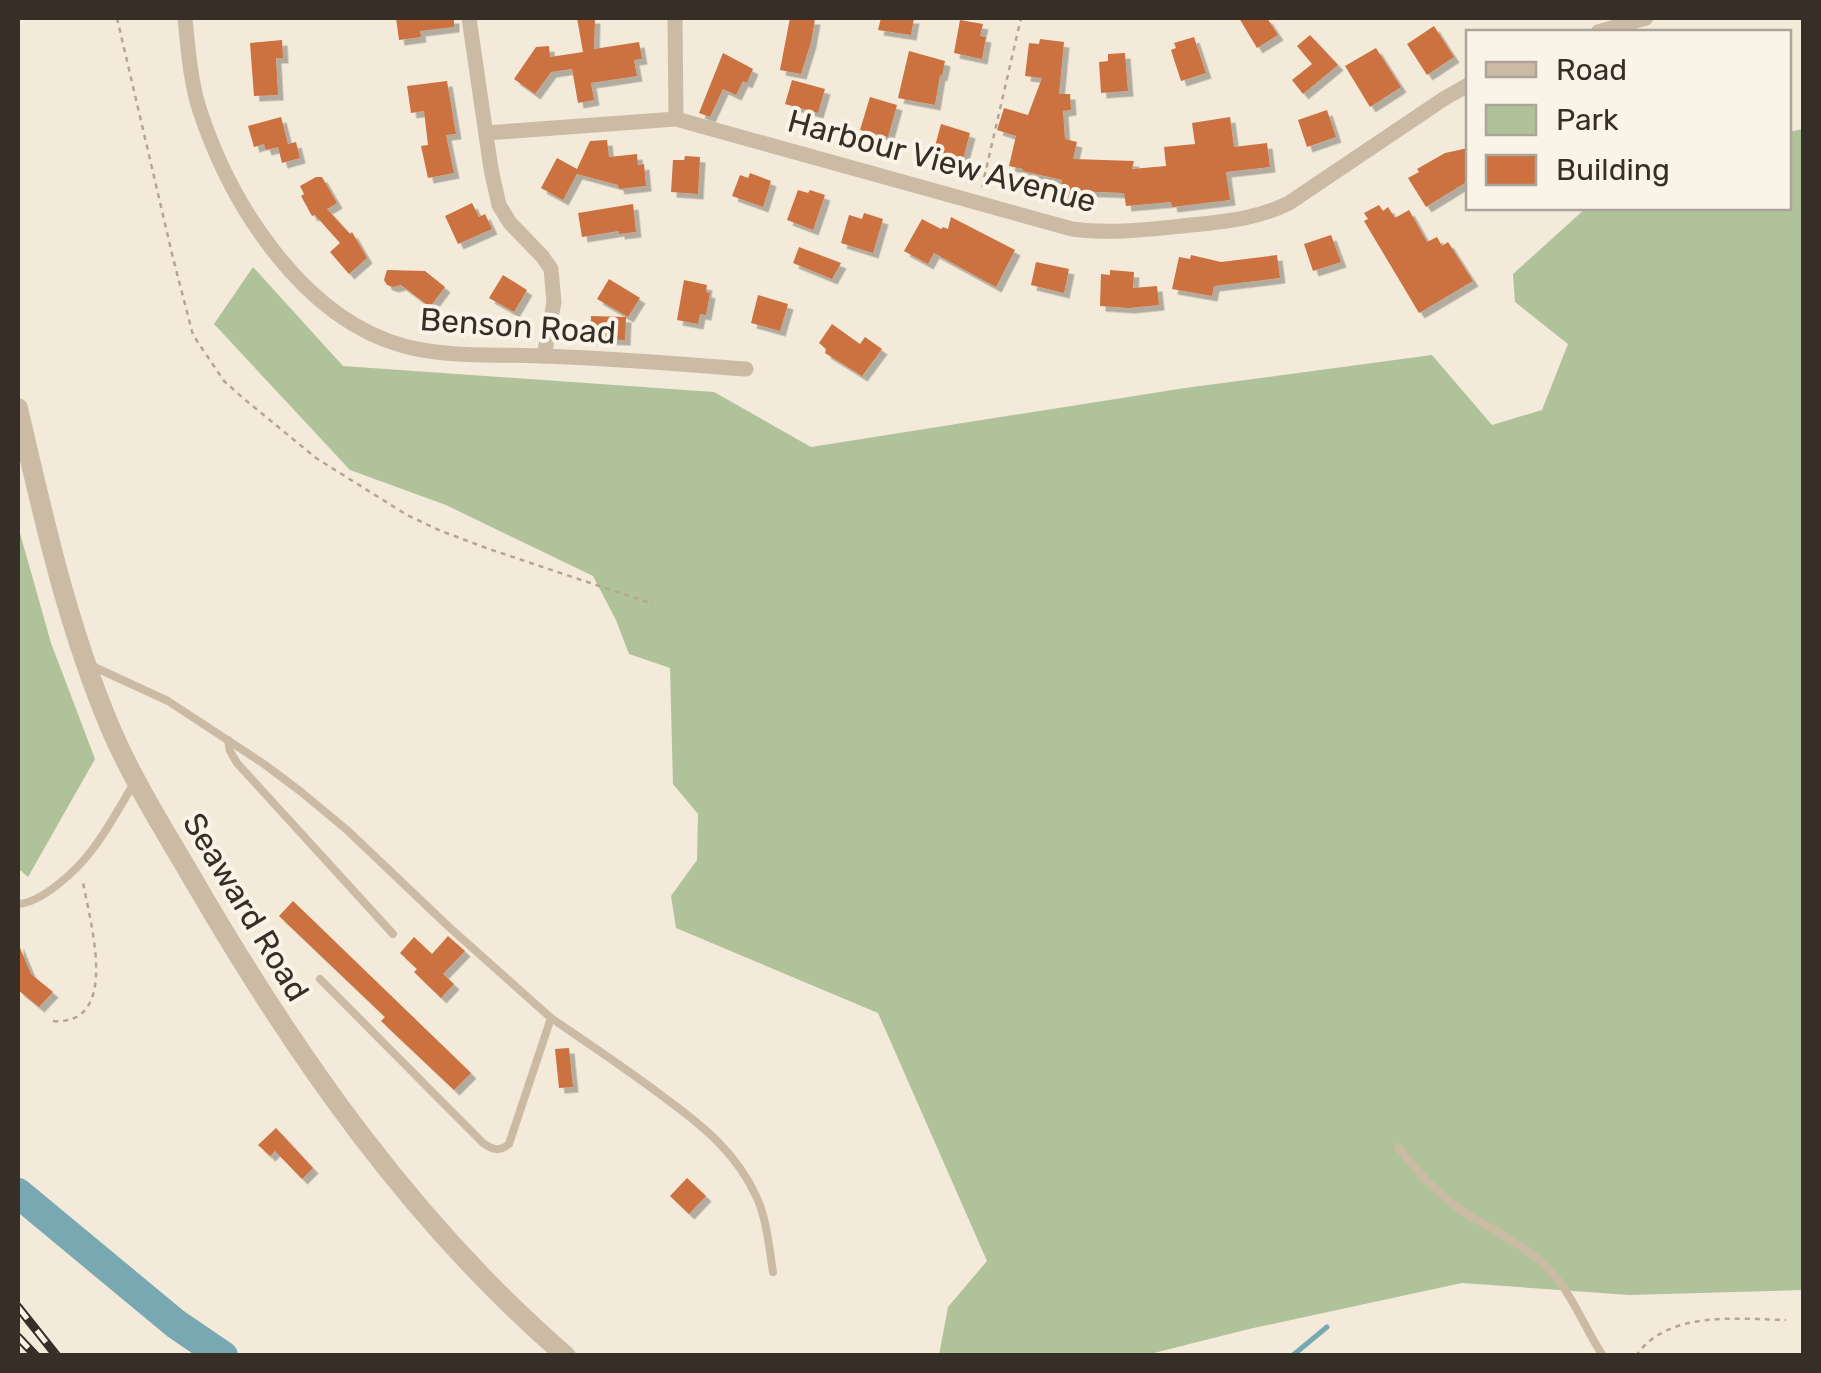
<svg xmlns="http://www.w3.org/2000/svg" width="1821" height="1373" font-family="Rubik,sans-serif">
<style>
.green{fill:#b0c299}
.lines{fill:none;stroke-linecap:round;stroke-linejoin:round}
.stream{stroke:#78a8b1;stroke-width:5}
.river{stroke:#78a8b1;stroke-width:30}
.building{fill:#cc713f;filter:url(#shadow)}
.path{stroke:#b7a590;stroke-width:2.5;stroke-dasharray:5 5;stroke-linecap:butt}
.service{stroke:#cbbba5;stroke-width:8}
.minor{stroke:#cbbba5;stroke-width:15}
.tertiary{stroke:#cbbba5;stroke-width:20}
.rail-casing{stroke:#372e27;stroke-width:9}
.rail{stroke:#faf3e7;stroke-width:5;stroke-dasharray:15;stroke-linecap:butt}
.labels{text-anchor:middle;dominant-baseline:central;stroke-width:8;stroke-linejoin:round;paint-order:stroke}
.street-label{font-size:32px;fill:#372e27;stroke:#faf3e7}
</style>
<defs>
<filter id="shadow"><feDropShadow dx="5.5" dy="5.5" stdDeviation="0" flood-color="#0004"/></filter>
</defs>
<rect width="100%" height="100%" fill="#f3eada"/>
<g class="green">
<path d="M1803,129V1290L1629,1295L1462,1283L1249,1329L1146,1355H939L948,1307L987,1261L878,1013L676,928L671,896L697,860L698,814L673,784L670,668L629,654L616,620L593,576L446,505L350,470L214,324L253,267L343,366L714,392L811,447L1185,388L1432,355L1492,425L1542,410L1568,344L1515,302L1513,274L1586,208H1788L1789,132Z"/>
<path d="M18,526L51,643L95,759L28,877L18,868Z"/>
</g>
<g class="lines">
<path class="stream" d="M1292,1356L1327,1327"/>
<path class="river" d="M18,1193L176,1324L223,1356"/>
</g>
<g class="building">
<path d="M396,18H454V27L420,31L421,37L399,40Z"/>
<path d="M577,18H595L594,49L639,42L642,59L634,60L637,76L591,83L594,100L578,103L572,69L551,72L535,94L514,79L536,47L549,46L550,57L583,52Z"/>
<path d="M790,18L815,19L811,42L801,74L780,70Z"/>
<path d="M881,18H914L911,35L878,30Z"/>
<path d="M1239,18H1267L1278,35L1257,48Z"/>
<path d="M960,20L983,24L980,36L986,37L982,59L954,53Z"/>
<path d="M1434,26L1454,57L1427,75L1407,44Z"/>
<path d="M1310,35L1338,65L1303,94L1292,80L1312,64L1297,46Z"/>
<path d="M1194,37L1206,73L1181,81L1171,50L1176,48L1174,43Z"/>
<path d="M1040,39L1064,42L1059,94H1070L1071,110L1063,111L1065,139L1077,142L1073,159L1134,161L1132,169L1166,166L1164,147L1195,144L1192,123L1230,117L1234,147L1267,143L1270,167L1226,172L1230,200L1172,207L1171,202L1126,206L1124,193L1077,191L1074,204L1058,201L1062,180L1023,171V169L1009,166L1016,136L997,130L1004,108L1028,115L1042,78L1025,76L1029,43L1039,44Z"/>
<path d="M282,40L283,58H276L278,95L254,96L250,43Z"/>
<path d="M1376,48L1401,87L1370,107L1345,66Z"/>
<path d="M909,51L945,61L942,76L940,75L935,105L898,98Z"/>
<path d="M723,53L753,69L747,83L743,81L736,95L723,89L710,117L699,113Z"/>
<path d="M1125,53L1128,91L1101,93L1099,62L1108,61V54Z"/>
<path d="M792,80L825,89L818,113L785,104Z"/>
<path d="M447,81L456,134L446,135L454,173L428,178L421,146L428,145L424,111L411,113L407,86Z"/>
<path d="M870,97L897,105L888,137L860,130Z"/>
<path d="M1327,110L1336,137L1307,147L1298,120Z"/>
<path d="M281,117L288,144L296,142L300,158L282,163L278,147L266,150L264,144L254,147L248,126Z"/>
<path d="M941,124L970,133L963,159L934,150Z"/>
<path d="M607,140L609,157L637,154L638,165L644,164L646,186L619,189L618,185L577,174L563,200L541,188L557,158L577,169L590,141Z"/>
<path d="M1468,148V181L1426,207L1408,178L1419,172L1417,169L1445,153Z"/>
<path d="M685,156L700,157L698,194L671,192L673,160H684Z"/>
<path d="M750,173L771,181L763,207L732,196L740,175L748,178Z"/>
<path d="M316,177H322L337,203L327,209L350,234L352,232L367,258L349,274L330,252L340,243L315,215L312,216L301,196L304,194L300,186Z"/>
<path d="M798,190L808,193L810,190L825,195L813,230L787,220Z"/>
<path d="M472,203L479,217L485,214L492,229L458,244L445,216Z"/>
<path d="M633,204L636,232L619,234V231L582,237L578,213Z"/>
<path d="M1379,205L1383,211L1388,207L1395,218L1409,210L1427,242L1437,237L1442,246L1448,242L1473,281L1419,313L1364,221L1368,219L1364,213Z"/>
<path d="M864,213L883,219L873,253L841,243L849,215L862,219Z"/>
<path d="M951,217L1015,250L996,287L934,253L928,264L904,251L922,219L941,229L943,227L948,229Z"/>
<path d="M1331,235L1341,262L1313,271L1304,244Z"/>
<path d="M799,247L841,263L832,279L793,263Z"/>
<path d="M1191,255L1221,262L1277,255L1280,278L1214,286L1212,296L1172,289L1179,257L1190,259Z"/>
<path d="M1036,262L1069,269L1064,293L1031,285Z"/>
<path d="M387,270L425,271L445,287L430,307L401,285L393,287L387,285L384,280Z"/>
<path d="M1110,270L1134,272L1133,288L1157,286L1159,305L1129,308L1100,306L1101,274L1110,275Z"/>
<path d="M503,275L527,290L514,312L489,298Z"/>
<path d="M609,279L640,298L628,317L597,299Z"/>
<path d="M684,280L707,285L706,292L710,293L706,315L700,314L698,324L677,320Z"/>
<path d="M758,295L788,304L780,331L751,323Z"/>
<path d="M591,316L626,317L625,340L590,339Z"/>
<path d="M832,324L860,344L865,337L882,349L862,376L825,353L826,349L819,343Z"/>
<path d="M293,901L471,1073L454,1090L381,1021L385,1017L279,916Z"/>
<path d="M448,936L465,951L443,974L454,984L441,998L414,972L417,969L400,953L414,937L432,954Z"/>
<path d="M18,943L31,974L53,992L39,1007L18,990Z"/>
<path d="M569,1048L573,1087L559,1088L555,1049Z"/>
<path d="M276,1128L313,1168L302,1179L275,1151L270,1156L258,1145Z"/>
<path d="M687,1178L706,1196L689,1214L670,1196Z"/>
</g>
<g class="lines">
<g class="path">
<path d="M117,18L173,258L193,335L224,381L243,398L316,458L407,515L441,531L492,550L653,604"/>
<path d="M982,187L1021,18"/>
<path d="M53,1021C122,1026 89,919 83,882"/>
<path d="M1636,1356C1667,1310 1737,1319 1786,1320"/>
</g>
<g class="service">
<path d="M90,665L168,701L264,764L300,791L347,830L449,927L551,1018L509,1144C499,1152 493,1150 483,1143L320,979"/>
<path d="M228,740L230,751L237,763L393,934"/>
<path d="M18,904C42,903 78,869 92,850C108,829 121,805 134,783"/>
<path d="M551,1018C589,1044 628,1070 665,1098C703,1126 737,1153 757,1198C767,1221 769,1247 773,1272"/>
<path d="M1398,1147C1414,1169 1436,1191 1458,1208C1484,1226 1513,1238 1538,1259C1571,1287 1580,1321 1603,1356"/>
</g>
<g class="minor">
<path d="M185,18C188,47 190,79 199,108C230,204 302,318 404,346C448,358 496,354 541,356C609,358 677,364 746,369"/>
<path d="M469,18L491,169L499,205L510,223L542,256L551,269L554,302L544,356"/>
<path d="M675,18L676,119"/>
<path d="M1598,32L1646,18"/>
<path d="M486,133L676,119L1072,229C1109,234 1144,230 1182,226C1220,222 1255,220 1289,203L1445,98L1468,85"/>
</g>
<path class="tertiary" d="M18,408C43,516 67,625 110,727C133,781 165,831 194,881C295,1055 412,1223 566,1356"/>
<defs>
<g id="rail">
<path d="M18,1307L57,1356"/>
<path d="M18,1337L36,1356"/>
</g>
</defs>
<use href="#rail" class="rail-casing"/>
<use href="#rail" class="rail"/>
</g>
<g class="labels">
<g class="street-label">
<text transform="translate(942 161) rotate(15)">Harbour View Avenue</text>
<text transform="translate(518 326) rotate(4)">Benson Road</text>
<text transform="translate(246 907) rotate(59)">Seaward Road</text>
</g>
</g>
<rect width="1821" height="1373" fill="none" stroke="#372e27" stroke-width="40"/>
<rect x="1466" y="30" width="325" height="180" fill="#faf3e7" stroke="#aca49a" stroke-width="2.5"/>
<rect x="1486" y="62" width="50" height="15" fill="#cbbba5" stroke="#aca49a" stroke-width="2.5"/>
<text x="1556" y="80" font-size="30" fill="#372e27">Road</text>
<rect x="1486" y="105" width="50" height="30" fill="#b0c299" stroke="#aca49a" stroke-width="2.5"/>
<text x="1556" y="130" font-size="30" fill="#372e27">Park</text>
<rect x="1486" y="155" width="50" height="30" fill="#cc713f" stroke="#aca49a" stroke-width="2.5"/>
<text x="1556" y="180" font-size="30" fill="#372e27">Building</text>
</svg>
